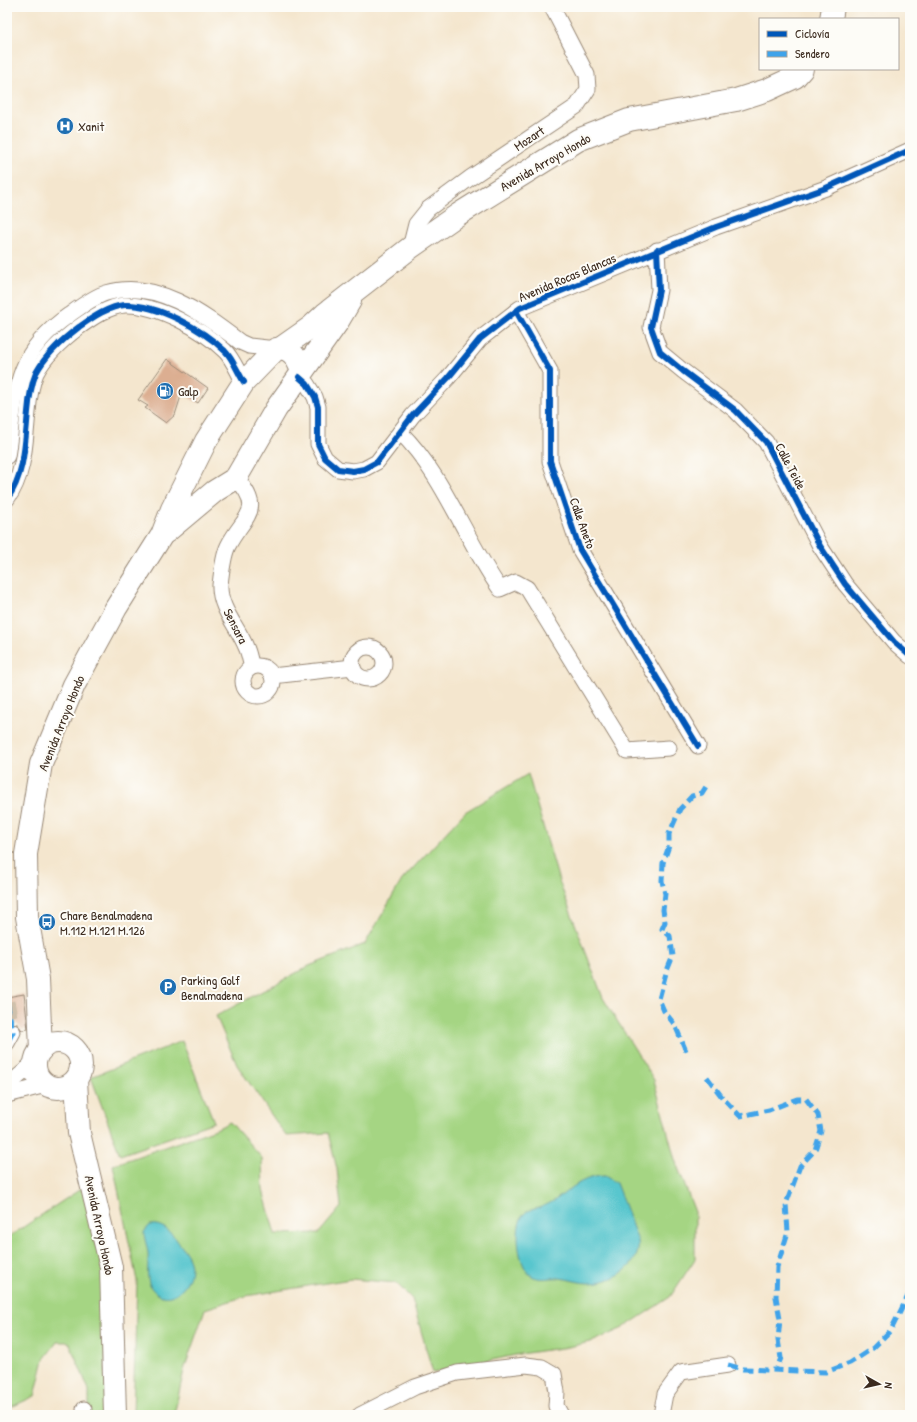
<svg xmlns="http://www.w3.org/2000/svg" width="917" height="1422" font-family="'Patrick Hand',sans-serif">
<style>
.green{fill:#a5d583;stroke:#708050}
.water{fill:#59c6ce;stroke:#4a7876}
.building{fill:#dcae91}
.lines{fill:none;stroke-linecap:round;stroke-linejoin:round}
.street-tunnel{stroke:#cfc0ab;stroke-width:15;stroke-dasharray:15 8;stroke-linecap:butt}
.street-casing{stroke:#988876;stroke-width:17}
.secondary-casing{stroke:#988876;stroke-width:24}
.street{stroke:#fff;stroke-width:15}
.secondary{stroke:#fff;stroke-width:22}
.quiet{stroke:#3fa3ea;stroke-width:5;stroke-dasharray:10 5;stroke-linecap:butt}
.cycleway-casing{stroke:#fdfcf7;stroke-width:8}
.cycleway{stroke:#0057b8;stroke-width:6}
.labels{text-anchor:middle;dominant-baseline:central;stroke-width:4;stroke-linejoin:round;paint-order:stroke}
.poi-label{font-size:13px;fill:#3b2a1e;stroke:#fdfcf7;text-anchor:start}
.street-label{font-size:13px;fill:#3b2a1e;stroke:#fdfcf7}
</style>
<rect width="100%" height="100%" fill="#fdfcf7"/>
<filter id="ink" filterUnits="userSpaceOnUse"><feTurbulence type="fractalNoise" baseFrequency=".025" numOctaves="2"/><feDisplacementMap in="SourceGraphic" scale="8" xChannelSelector="R" yChannelSelector="G"/><feConvolveMatrix kernelMatrix="1 2 1 2 8 2 1 2 1" color-interpolation-filters="sRGB"/></filter>
<filter id="wash" filterUnits="userSpaceOnUse"><feTurbulence type="fractalNoise" baseFrequency=".012" numOctaves="4" result="noise"/><feDisplacementMap in="SourceGraphic" scale="16" xChannelSelector="R" yChannelSelector="G"/><feGaussianBlur stdDeviation="0.9" result="paint"/><feColorMatrix in="noise" values="0 0 0 0 0 0 0 0 0 0 0 0 0 0 0 0 0 1.4 0 .05"/><feComposite in="paint" operator="in"/></filter>
<g filter="url(#wash)">
<rect width="100%" height="100%" fill="#f4e6ce"/>
<g class="green">
<path d="M528,774L559,881L603,998L654,1080L675,1160L695,1212V1259L670,1297L623,1328L594,1341L568,1347L520,1354L433,1373L412,1299L396,1283L351,1279L246,1296L205,1309L184,1370L174,1415H133L137,1281L113,1165L216,1129L230,1122L262,1158L263,1190L275,1234L319,1233L341,1207L337,1169L328,1133L286,1136L237,1065L216,1016L309,966L365,944L402,880L465,812Z"/>
<path d="M182,1041L214,1122L120,1155L91,1077Z"/>
<path d="M82,1188L103,1270L107,1415H89V1390L69,1342H57L44,1359L35,1396L7,1409V1238Z"/>
</g>
<g class="water">
<path d="M605,1176L616,1183L638,1241C642,1266 612,1283 589,1283C579,1283 569,1279 559,1278C550,1277 540,1281 532,1276C518,1268 513,1226 524,1214C528,1209 535,1210 541,1207C565,1199 575,1176 605,1176Z"/>
<path d="M150,1225C161,1223 170,1231 176,1239C182,1248 191,1256 191,1268C191,1285 170,1307 154,1291C144,1282 149,1264 148,1253C147,1245 144,1239 144,1232Z"/>
</g>
<g id="blocks">
<g class="building">
<path d="M167,359L208,388L198,403L182,393L175,415L166,423L145,408L148,406L138,400Z"/>
<path d="M24,994L28,1029L22,1030L17,1024L12,1023L7,1026V997Z"/>
</g>
</g>
</g>
<g filter="url(#ink)">
<use href="#blocks" fill-opacity="0" stroke="#988876" stroke-width="1"/>
<g class="lines">
<path class="street-tunnel" d="M7,1002L13,1032"/>
<defs>
<g id="street">
<path d="M410,248L416,224L428,209L470,178L577,106L588,89L587,75L552,7"/>
<path d="M657,250L659,290L651,327L660,352L683,371L735,410L766,442L820,546L845,584L894,642L910,656"/>
<path d="M516,311L550,371V461L580,550L698,746"/>
<path d="M299,377L307,384L315,397L318,407V444L325,458L338,469L353,471L364,469L377,462L413,415L448,378L480,339L520,308L716,227L826,188L910,150"/>
<path d="M400,432C443,474 465,539 500,589L516,582L527,588L627,751L669,748"/>
<path d="M7,456C12,427 12,397 23,369C32,346 49,329 69,315C80,307 93,297 106,293C155,278 202,313 240,342L249,346L276,349"/>
<path d="M236,478C266,511 243,516 228,546C224,554 221,576 220,585C219,608 238,627 246,647C249,653 250,661 252,667"/>
<path d="M7,499C25,475 25,441 28,412C29,400 31,385 36,373C46,354 62,340 79,327C92,318 109,306 125,305C157,304 202,329 225,351C233,359 238,373 244,382"/>
<circle cx="368" cy="663" r="16"/>
<circle cx="258" cy="681" r="15"/>
<path d="M272,676L353,667"/>
<path d="M7,1043L13,1032"/>
<path d="M7,1086L26,1070L37,1056"/>
<path d="M7,1095L46,1085"/>
<path d="M84,1415V1409"/>
<path d="M360,1415L415,1387L457,1373L526,1365L542,1367L554,1374L557,1392L556,1406L561,1415"/>
<path d="M661,1415L665,1394L681,1372L728,1365"/>
</g>
<g id="secondary">
<path d="M831,19L833,7"/>
<path d="M281,348L311,327L325,314L410,248L459,214L578,140L629,120L736,100L767,90L795,77L802,69"/>
<path d="M166,532L215,491L236,478L276,409L337,323L350,301"/>
<circle cx="58" cy="1065" r="23"/>
<path d="M41,1050L38,979L27,917L26,854L41,764L74,685L116,608L162,535L172,509L206,441L244,382L276,349C292,346 297,359 302,371"/>
<path d="M76,1080L79,1133L111,1267L115,1415"/>
</g>
</defs>
<use href="#street" class="street-casing"/>
<use href="#secondary" class="secondary-casing"/>
<use href="#street" class="street"/>
<use href="#secondary" class="secondary"/>
<g class="quiet">
<path d="M7,1002L13,1032L7,1043"/>
<path d="M686,1051L675,1025L664,1011L659,999L666,973L673,956L670,936L662,929L665,922L663,910L665,894L662,881L663,863L669,846V834L680,809L692,796L702,793L707,785"/>
<path d="M707,1077L722,1097L740,1116L769,1110L797,1099H806L818,1115L821,1131L815,1150L800,1166L786,1204L788,1232L777,1267L776,1297L780,1319L778,1340L781,1358L777,1368"/>
<path d="M728,1365L743,1369L826,1372L850,1363L873,1348L891,1330L910,1292"/>
</g>
<defs>
<g id="cycleway">
<path d="M657,250L659,290L651,327L660,352L683,371L735,410L766,442L820,546L845,584L894,642L910,656"/>
<path d="M516,311L550,371V461L580,550L698,746"/>
<path d="M299,377L307,384L315,397L318,407V444L325,458L338,469L353,471L364,469L377,462L413,415L448,378L480,339L520,308L716,227L826,188L910,150"/>
<path d="M7,499C25,475 25,441 28,412C29,400 31,385 36,373C46,354 62,340 79,327C92,318 109,306 125,305C157,304 202,329 225,351C233,359 238,373 244,382"/>
</g>
</defs>
<use href="#cycleway" class="cycleway-casing"/>
<use href="#cycleway" class="cycleway"/>
</g>
</g>
<defs>
<symbol id="hospital-disc" viewBox="-11 -11 22 22"><circle r="9.5" fill="#1f6fb2" stroke="#fdfcf7"/><path d="M-5-5h3v3.5h4V-5h3V5h-3V1.5h-4V5h-3Z" fill="#fff"/></symbol>
<symbol id="fuel-disc" viewBox="-11 -11 22 22"><circle r="9.5" fill="#1f6fb2" stroke="#fdfcf7"/><path d="M-5.5-6h7V0h2V4h1.3V-2.5L3-4.5l.8-.8L6-3V5H2.5V1h-1V6h-7ZM-4.2-4.7v3.2H.2V-4.7Z" fill="#fff"/></symbol>
<symbol id="bus-disc" viewBox="-11 -11 22 22"><circle r="9.5" fill="#1f6fb2" stroke="#fdfcf7"/><path d="M-5-6H5V4H4V6H2V4H-2V6H-4V4H-5ZM-3.5-4V0h7V-4ZM-3.5 1.2v1.5H-2V1.2ZM2 1.2v1.5H3.5V1.2Z" fill="#fff"/></symbol>
<symbol id="parking-disc" viewBox="-11 -11 22 22"><circle r="9.5" fill="#1f6fb2" stroke="#fdfcf7"/><path d="M-3.5-5.5H1a3.5 3.5 0 0 1 0 7H-1V5.5H-3.5ZM-1-3.4V-.6H.8a1.4 1.4 0 0 0 0-2.8Z" fill="#fff"/></symbol>
</defs>
<g fill-rule="evenodd">
<use href="#hospital-disc" x="55" y="116" width="20" height="20"/>
<use href="#fuel-disc" x="155" y="381" width="20" height="20"/>
<use href="#bus-disc" x="37" y="912" width="20" height="20"/>
<use href="#parking-disc" x="158" y="977" width="20" height="20"/>
</g>
<g class="labels">
<g class="poi-label">
<text x="78" y="126">Xanit</text>
<text x="178" y="391">Galp</text>
<text x="60" y="915">Chare Benalmadena<tspan x="60" dy="15">M.112 M.121 M.126</tspan></text>
<text x="181" y="980">Parking Golf<tspan x="181" dy="15">Benalmadena</tspan></text>
</g>
<g class="street-label">
<text transform="translate(529 138) rotate(-34)">Mozart</text>
<text transform="translate(545 162) rotate(-30)">Avenida Arroyo Hondo</text>
<text transform="translate(567 277) rotate(-23)">Avenida Rocas Blancas</text>
<text transform="translate(791 466) rotate(62)">Calle Teide</text>
<text transform="translate(583 523) rotate(70)">Calle Aneto</text>
<text transform="translate(236 626) rotate(63)">Sensara</text>
<text transform="translate(61 723) rotate(-68)">Avenida Arroyo Hondo</text>
<text transform="translate(100 1225) rotate(78)">Avenida Arroyo Hondo</text>
</g>
</g>
<rect width="917" height="1422" fill="none" stroke="#fdfcf7" stroke-width="24"/>
<rect x="759" y="18" width="140" height="52" fill="#fdfcf7" stroke="#afa8a0"/>
<rect x="767" y="31" width="20" height="6" fill="#0057b8" stroke="#afa8a0"/>
<text x="795" y="38" font-size="12" fill="#3b2a1e">Ciclovía</text>
<rect x="767" y="51" width="20" height="6" fill="#3fa3ea" stroke="#afa8a0"/>
<text x="795" y="58" font-size="12" fill="#3b2a1e">Sendero</text>
<g transform="translate(879 1384) rotate(98)" stroke="#fdfcf7" stroke-width="3" paint-order="stroke">
<path d="M0-3L7 15L0 10L-7 15Z" fill="#3b2a1e"/>
<text y="-6" font-size="11" font-weight="bold" text-anchor="middle" fill="#3b2a1e">N</text>
</g>
</svg>
